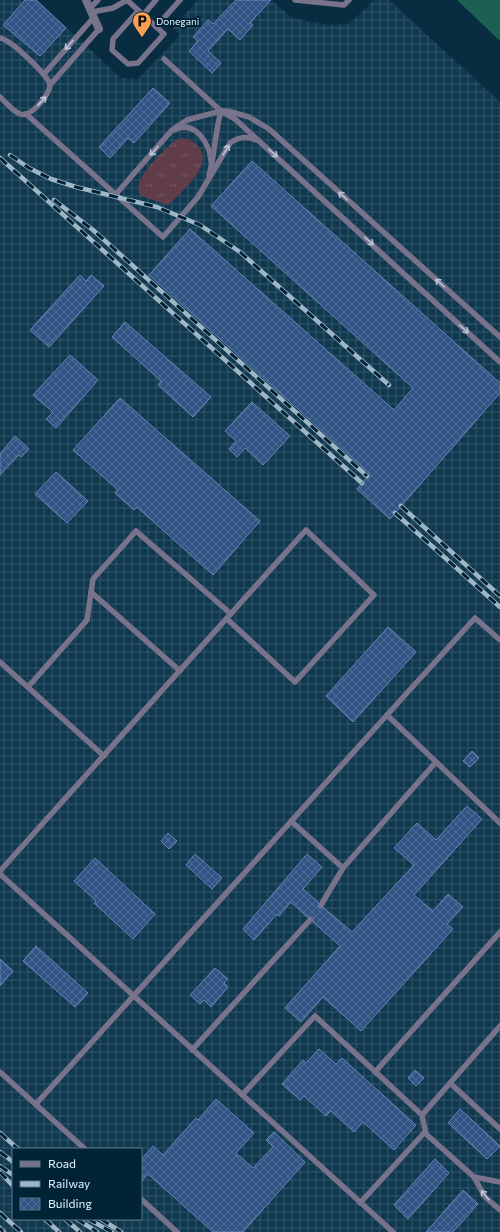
<svg xmlns="http://www.w3.org/2000/svg" width="500" height="1232" font-family="Commissioner,sans-serif">
<style>
.industrial{fill:url(#industrial-grid);fill-rule:evenodd}
.grass{fill:url(#grass-tufts)}
.water{fill:#1b6052}
.building{fill:url(#building-cross-hatch);stroke:#6287ba}
.lines{fill:none;stroke-linecap:round;stroke-linejoin:round}
.lane{stroke:#78728b;stroke-width:5.5}
.street{stroke:#78728b;stroke-width:8}
.rail-casing{stroke:#9eb6c5;stroke-width:4.5}
.rail{stroke:#002335;stroke-width:3;stroke-dasharray:9;stroke-linecap:butt}
.oneway{stroke:#bbc5d6}
.labels{text-anchor:middle;dominant-baseline:central;stroke-width:4;stroke-linejoin:round;paint-order:stroke}
.poi-label{font-size:10px;fill:#dff2ff;stroke:#002335;text-anchor:start}
</style>
<defs>
<pattern id="industrial-grid" width="8" height="8" patternUnits="userSpaceOnUse"><rect width="8" height="8" fill="#10394f"/><path d="M0 4h8M4 0v8" fill="none" stroke="#325669"/></pattern>
<pattern id="grass-tufts" width="24" height="20" patternUnits="userSpaceOnUse"><rect width="24" height="20" fill="#613c49"/><path d="M3 7l-1-3M5 7V3M7 7l1-3M15 17l-1-3M17 17v-4M19 17l1-3" fill="none" stroke="#775964"/></pattern>
<pattern id="building-cross-hatch" width="8" height="8" patternUnits="userSpaceOnUse"><rect width="8" height="8" fill="#325484"/><path d="M0 0l8 8M0 8l8-8" fill="none" stroke="#4f6d96"/></pattern>
</defs>
<rect width="100%" height="100%" fill="#082d40"/>
<path class="industrial" d="M0,0H37L121,78L138,79L180,35L173,28L198,0H272L292,18L327,25L349,24L374,0H389L500,102V1232H0ZM13,1149H141V1219H13Z"/>
<path class="grass" d="M180,138C188,138 194,141 199,147C214,166 181,192 168,205L141,196C138,191 138,187 140,181C143,171 170,142 180,138Z"/>
<path class="water" d="M457,0H500V41Z"/>
<g class="building">
<path d="M25,0H36L66,28L40,56L3,25Z"/>
<path d="M236,0H271L250,23L253,25L240,40L228,29L208,51L221,63L212,73L189,51L198,41L193,37L208,20L213,24Z"/>
<path d="M153,88L170,103L134,143L128,138L110,158L99,147Z"/>
<path d="M252,161L500,383V393L390,519L357,489L370,474L149,275L190,229L394,410L413,388L211,206Z"/>
<path d="M80,275L86,281L91,275L104,286L49,347L30,330Z"/>
<path d="M125,322L211,397L193,417L158,385L161,381L112,337Z"/>
<path d="M70,355L98,380L56,428L46,419L53,412L33,395Z"/>
<path d="M120,398L260,521L213,575L137,507L134,510L115,493L118,490L73,450Z"/>
<path d="M252,402L290,436L263,465L245,448L237,457L229,449L236,441L225,431Z"/>
<path d="M15,436L29,449L21,457L19,455L0,475V454Z"/>
<path d="M56,472L88,501L67,523L35,494Z"/>
<path d="M388,627L416,652L353,722L326,696Z"/>
<path d="M472,751L479,758L470,767L463,761Z"/>
<path d="M467,806L482,819L414,895L433,911L448,894L463,907L447,924L453,929L361,1031L323,997L301,1022L285,1008L340,946L313,922V917H307L291,902L279,916L277,914L254,940L243,929L307,854L322,867L303,889L318,902L319,908H324L352,932L414,865L394,848L417,823L436,840Z"/>
<path d="M168,833L177,841L169,849L161,841Z"/>
<path d="M195,854L222,878L212,889L186,865Z"/>
<path d="M95,858L155,914L133,939L94,903L96,901L74,881Z"/>
<path d="M36,946L88,993L75,1007L23,961Z"/>
<path d="M0,959L13,971L0,986Z"/>
<path d="M215,968L228,979L224,983L228,987L211,1007L204,1000L200,1004L190,995Z"/>
<path d="M319,1049L336,1064L342,1058L416,1125L394,1150L363,1122L354,1132L331,1111L326,1116L304,1096L300,1100L282,1084L303,1060L306,1063Z"/>
<path d="M415,1070L424,1078L416,1086L408,1078Z"/>
<path d="M216,1099L254,1133L236,1153L253,1168L273,1147L266,1140L274,1132L305,1162L243,1232H213L148,1174L141,1182V1160L153,1146L163,1155L196,1118L198,1120Z"/>
<path d="M460,1109L500,1146L487,1159L448,1123Z"/>
<path d="M435,1159L449,1173L408,1219L394,1205Z"/>
<path d="M463,1190L478,1204L453,1232H426Z"/>
</g>
<g class="lines">
<g class="lane">
<path d="M127,0L164,34L138,63L128,64L112,50L113,39L138,11"/>
<path d="M295,0L344,5L349,0"/>
<path d="M90,8L98,0"/>
<path d="M92,12L113,8L127,0"/>
<path d="M143,15L156,0"/>
<path d="M156,27L180,0"/>
<path d="M0,38C11,40 48,75 50,85C49,95 31,118 20,114C12,111 6,102 0,97"/>
<path d="M164,59L221,111L235,119L500,362"/>
<path d="M44,74L94,17"/>
<path d="M50,85L99,29"/>
<path d="M26,114L163,237L198,197L230,143C238,137 247,136 256,140"/>
<path d="M174,130C195,119 210,144 211,161"/>
<path d="M209,175C215,154 215,132 221,111"/>
<path d="M116,194L172,130L187,120L221,111H228L249,117L269,129L500,337"/>
<path d="M91,592L180,671"/>
<path d="M500,640L475,618L387,715L500,823"/>
<path d="M0,662L104,756"/>
<path d="M28,687L87,620L93,579L136,531L231,614"/>
<path d="M291,821L343,868"/>
<path d="M0,871L306,530L374,595L295,682L227,619"/>
<path d="M0,874L393,1232"/>
<path d="M321,905L343,868L436,762"/>
<path d="M192,1050L310,920"/>
<path d="M0,1072L85,1149"/>
<path d="M375,1072L500,932"/>
<path d="M450,1083L500,1129"/>
<path d="M242,1095L315,1016L422,1115L426,1134L474,1177L500,1182"/>
<path d="M36,1104L387,715"/>
<path d="M422,1115L500,1026"/>
<path d="M474,1177L485,1197L500,1210"/>
<path d="M141,1199L177,1232"/>
<path d="M360,1203L425,1132"/>
<path d="M0,1229L4,1232"/>
</g>
<path class="street" d="M86,0L99,29"/>
<defs>
<g id="rail">
<path d="M10,155L29,168L51,179L76,187L157,207L200,225L240,252L389,385"/>
<path d="M0,158L362,483"/>
<path d="M54,200L93,230L367,476"/>
<path d="M401,506L500,596"/>
<path d="M395,513L500,607"/>
<path d="M0,1133L18,1149"/>
<path d="M0,1152L13,1162"/>
<path d="M0,1166L13,1175"/>
<path d="M0,1172L13,1186"/>
<path d="M0,1213L21,1232"/>
<path d="M45,1219L59,1232"/>
<path d="M65,1219L80,1232"/>
<path d="M77,1219L97,1232"/>
<path d="M88,1219L112,1232"/>
<path d="M101,1219L121,1232"/>
<path d="M0,1228L3,1232"/>
</g>
</defs>
<use href="#rail" class="rail-casing"/>
<use href="#rail" class="rail"/>
</g>
<defs><path id="oneway-shaft" d="M-6 0H5M1.5-3L5.5 0L1.5 3" fill="none" stroke-width="1.6" stroke-linecap="round" stroke-linejoin="round"/></defs>
<g class="oneway">
<use href="#oneway-shaft" transform="translate(69 45) rotate(131)"/>
<use href="#oneway-shaft" transform="translate(42 101) rotate(-47)"/>
<use href="#oneway-shaft" transform="translate(226 150) rotate(-59)"/>
<use href="#oneway-shaft" transform="translate(154 151) rotate(132)"/>
<use href="#oneway-shaft" transform="translate(273 153) rotate(42)"/>
<use href="#oneway-shaft" transform="translate(343 196) rotate(-138)"/>
<use href="#oneway-shaft" transform="translate(369 241) rotate(42)"/>
<use href="#oneway-shaft" transform="translate(440 283) rotate(-138)"/>
<use href="#oneway-shaft" transform="translate(464 329) rotate(42)"/>
<use href="#oneway-shaft" transform="translate(485 1195) rotate(-129)"/>
</g>
<defs>
<symbol id="parking-pin" viewBox="-11 -11 22 30"><path d="M0 17L-7.5 6A9.5 9.5 0 1 1 7.5 6Z" fill="#fc9e52" stroke="#002335"/><path d="M-3.5-5.5H1a3.5 3.5 0 0 1 0 7H-1V5.5H-3.5ZM-1-3.4V-.6H.8a1.4 1.4 0 0 0 0-2.8Z" fill="#111"/></symbol>
</defs>
<g fill-rule="evenodd">
<use href="#parking-pin" x="131" y="10" width="22" height="30"/>
</g>
<g class="labels">
<g class="poi-label">
<text x="156" y="21">Donegani</text>
</g>
</g>
<rect x="12" y="1148" width="130" height="72" fill="#002335" stroke="#597686"/>
<rect x="20" y="1161" width="20" height="6" fill="#78728b" stroke="#597686"/>
<text x="48" y="1168" font-size="12" fill="#dff2ff">Road</text>
<rect x="20" y="1181" width="20" height="6" fill="#9eb6c5" stroke="#597686"/>
<text x="48" y="1188" font-size="12" fill="#dff2ff">Railway</text>
<rect x="20" y="1198" width="20" height="12" fill="url(#building-cross-hatch)" stroke="#597686"/>
<text x="48" y="1208" font-size="12" fill="#dff2ff">Building</text>
</svg>
